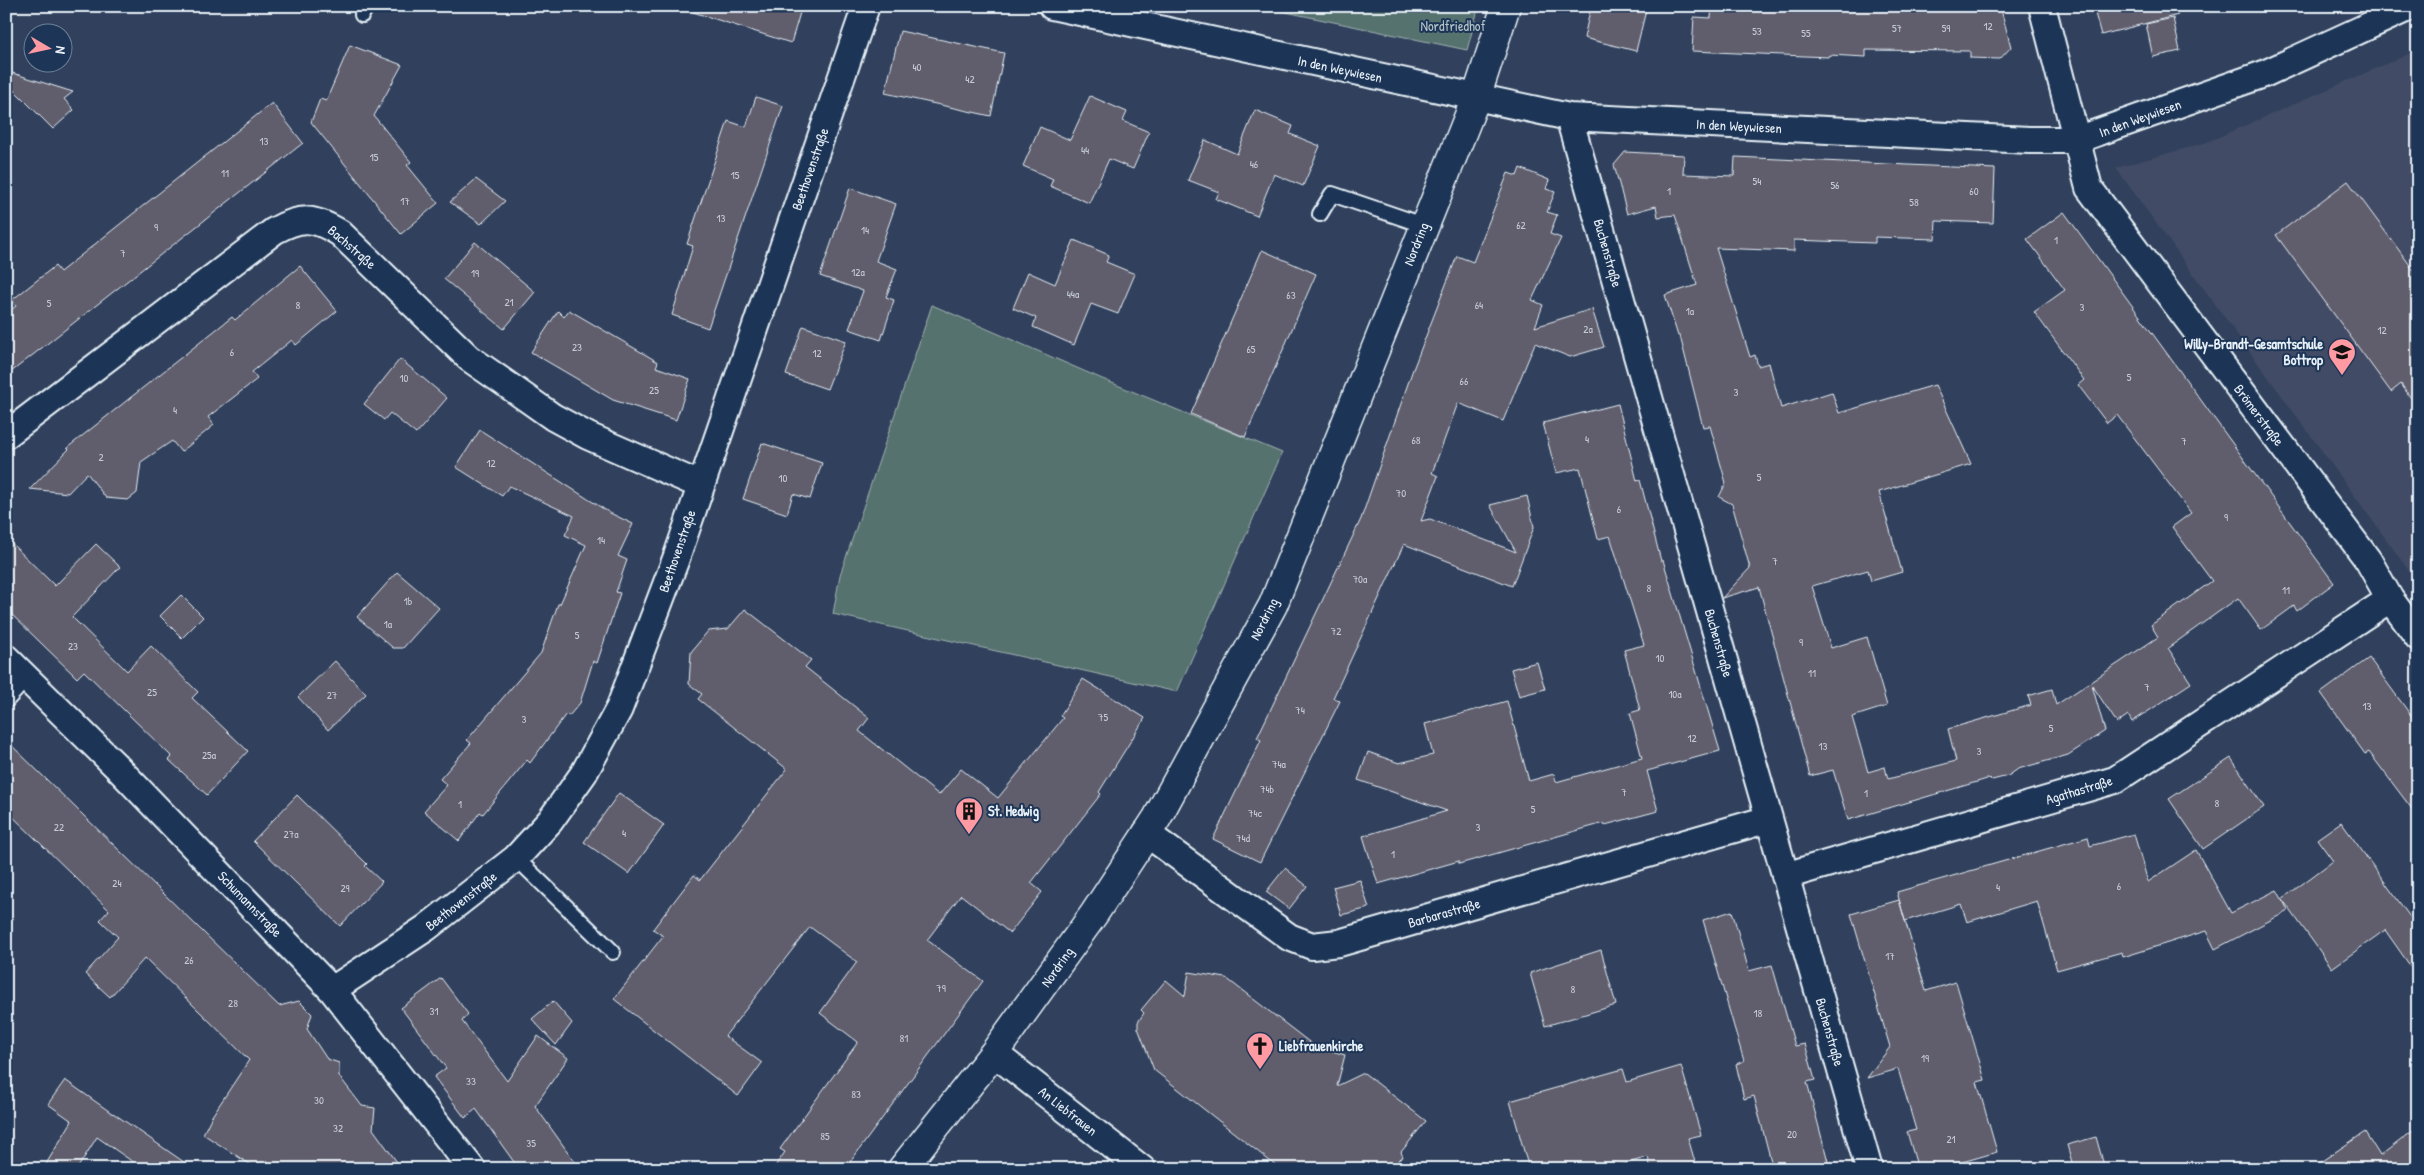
<svg xmlns="http://www.w3.org/2000/svg" width="2424" height="1175" viewBox="0 0 2424 1175" font-family="'Patrick Hand',sans-serif">
	<rect width="100%" height="100%" fill="#31415d"/>
	<filter id="ink" filterUnits="userSpaceOnUse"><feTurbulence type="fractalNoise" baseFrequency=".02" numOctaves="2"/><feDisplacementMap in="SourceGraphic" scale="10" xChannelSelector="R" yChannelSelector="G"/><feConvolveMatrix kernelMatrix="1 2 1 2 8 2 1 2 1" color-interpolation-filters="sRGB"/></filter>
	<g filter="url(#ink)">
		<path fill="#424c65" d="M2418 50V583L2116 168 2205 143Z"/>
		<path fill="#57726e" stroke="#a0b2b3" d="M1257 6H1479L1467 50Z
			M932 305 1100 378 1282 453 1177 692 833 614 840 575Z"/>
		<path fill="#605d6c" stroke="#e8f1f8" d="M694 6H802L791 43 693 12Z
			M1591 6H1647L1636 51 1584 38Z
			M1712 6 1837 11V6H2000L2011 47 2000 59 1970 58V51L1866 50V57L1829 55 1828 57 1692 51 1694 17 1711 18Z
			M2093 6H2176L2178 15 2101 35Z
			M2173 18 2180 51 2153 57 2146 24Z
			M900 31 1004 53 991 116 885 93Z
			M350 45 402 65 374 116 411 162 407 165 438 203 401 234 311 122 320 99 326 101Z
			M6 71 73 92 64 99 74 110 53 129 6 82Z
			M1090 96 1127 112 1123 121 1149 132 1133 169 1109 159 1089 203 1050 186 1053 179 1023 166 1040 127 1070 140Z
			M756 97 783 106 708 328 672 315 693 246 687 244 728 121 746 127Z
			M272 103 303 143 6 376V314L16 306 12 300 55 266 60 272Z
			M1255 110 1293 126 1290 134 1320 146 1303 186 1274 174 1257 216 1216 199 1219 192 1188 180 1205 140 1237 154Z
			M1625 152 1684 155 1683 174 1734 176 1735 157 1995 169 1993 223 1936 221 1935 239 1875 237V243L1794 240V251L1716 248 1750 357 1755 355 1758 366 1769 363 1781 408 1832 392 1839 413 1935 385 1971 464 1879 492 1902 572 1871 581 1868 570 1812 586 1831 648 1867 637 1887 706 1852 717 1868 772 1885 767 1888 779 1956 761 1948 729 2031 705 2028 696 2052 689 2056 705 2158 637 2151 625 2212 581 2172 527 2191 513 2117 415 2107 423 2078 385 2084 380 2034 312 2065 290 2027 239 2064 212 2334 583 2297 611 2294 606 2261 630 2238 598 2168 648 2191 683 2132 722 2128 715 2117 723 2092 685 2105 731 2068 755 2018 769 2008 776 1992 780 1987 779 1848 820 1833 770 1810 776 1759 587 1722 598 1750 568 1732 504 1719 497 1726 483 1710 426 1703 427 1680 336H1678L1665 295 1697 285 1675 215 1658 217 1656 206 1627 214 1614 165Z
			M1520 168 1549 180 1546 189 1555 192 1547 212 1557 215 1550 234 1561 238 1532 300 1543 305 1535 327 1592 309 1604 347 1570 357 1535 343 1503 421 1458 403 1432 473 1438 476 1421 521 1430 519 1516 552 1490 505 1527 496 1534 527 1512 586 1404 544 1333 698 1340 701 1260 862 1213 839 1261 740 1257 738 1361 519 1412 372 1457 256 1473 262 1508 173 1517 176Z
			M476 179 505 201 481 224 450 202Z
			M2348 181 2418 276V408L2401 384 2391 392 2276 235Z
			M850 188 896 204 876 261 897 269 886 297 894 300 881 340 849 329 863 291 820 276Z
			M1074 240 1109 255 1106 262 1135 274 1118 314 1091 304 1074 345 1033 327 1036 318 1013 308 1028 272 1055 284Z
			M475 242 535 292 504 329 444 279Z
			M1262 250 1316 274 1245 437 1191 414Z
			M300 266 337 311 296 345 292 340 252 372 257 379 208 417 214 425 181 452 172 441 141 462 137 493 128 500 106 498 87 473 68 493 30 489 69 449 67 448 232 317 235 320Z
			M569 310 658 362 656 367 690 379 676 420 613 400 531 352 558 311 564 317Z
			M803 326 846 341 827 389 786 375Z
			M400 359 447 398 416 434 390 413 384 420 364 404Z
			M1618 404 1637 481 1640 480 1661 561 1663 560 1720 751 1647 771 1658 811 1605 825 1604 823 1459 864V861L1378 884 1363 836 1447 811 1358 780 1368 752 1399 763 1433 755 1425 724 1507 701 1529 781 1554 774 1556 782 1642 758 1630 713 1640 710 1624 650 1644 645 1610 536 1598 539 1580 468 1556 473 1543 423Z
			M480 430 610 513 633 524 618 556 627 560 616 592 620 593 597 663 593 661 580 703 569 716 566 714 530 763 527 760 483 814 480 812 459 841 424 811 447 785 440 779 471 743 467 740 541 653 558 604H560L586 545 565 535 574 516 509 486 502 496 456 467Z
			M762 443 822 463 810 499 793 494 787 514 743 499Z
			M6 538 55 586 96 544 120 567 72 617 127 671 151 646 198 692 192 698 248 751 207 795 169 760 172 757 84 671 77 678 6 609Z
			M397 572 439 608 403 648H393L357 617Z
			M181 595 203 617 182 638 160 616Z
			M745 609 811 660 805 667 869 718 859 731 939 795 961 769 998 798 1063 718 1060 716 1083 679 1145 718 1099 792 1101 794 1031 883 1042 892 1010 933 961 895 927 940 983 981 845 1169H773L785 1152 780 1149 858 1042 820 1013 857 962 810 927 725 1036 762 1063 738 1096 614 999 663 936 653 929 694 875 700 880 787 769 698 699 702 694 689 684 691 652 708 631 728 629Z
			M2369 658 2418 725V817L2369 752 2365 754 2321 693Z
			M335 661 366 694 328 730 298 697Z
			M1537 662 1545 689 1519 696 1511 669Z
			M6 740 279 1006 299 1001 312 1014 307 1029 327 1059 339 1063V1076L362 1106 375 1108 373 1129 402 1169H257L203 1134 212 1116 249 1060 145 958 110 997 85 974 118 937 100 920 109 910 6 810Z
			M2231 758 2264 807 2203 849 2169 799Z
			M619 793 664 825 629 874 584 842Z
			M297 795 367 864 365 866 382 882 340 926 253 841Z
			M2341 822 2418 928V977L2385 930 2332 968 2283 900 2288 911 2215 949 2206 931 2123 957 2122 952 2057 970 2037 901 1967 922 1961 904 1905 921 1897 892 2088 837 2090 846 2134 834 2148 882 2196 850 2231 913 2277 890 2282 899 2333 861 2317 839Z
			M1285 868 1307 886 1289 909 1266 892Z
			M1360 880 1369 908 1341 915 1333 887Z
			M1899 900 1926 991 1956 982 1985 1080 1977 1082 1997 1152 1938 1169H1918L1907 1132 1916 1130 1898 1069 1867 1078 1890 1047 1851 914Z
			M1732 911 1749 971 1772 965 1795 1046 1805 1044 1815 1080 1807 1082 1830 1169H1773L1754 1096 1744 1099 1736 1064 1744 1061 1703 920Z
			M1601 950 1616 1005 1545 1026 1530 973Z
			M1189 972 1226 978 1313 1045 1345 1055 1337 1086 1364 1073 1426 1121 1401 1152 1403 1157 1398 1160 1399 1169H1280L1154 1070 1138 1028V1022L1144 1013 1141 1010 1166 980 1185 996Z
			M441 978 468 1014 462 1021 507 1081 538 1036 568 1058 535 1106 580 1169H519L476 1109 465 1118 434 1077 446 1068 401 1008Z
			M553 1001 572 1023 556 1045 532 1019Z
			M1681 1066 1701 1135 1688 1138 1697 1169H1651L1648 1157 1608 1169H1529L1510 1101 1623 1069 1627 1082Z
			M65 1080 113 1114V1113L194 1169H143L97 1137 77 1169H43L72 1121 48 1104Z
			M2418 1127V1169H2310L2365 1132 2380 1156Z
			M2096 1137 2105 1169H2074L2067 1145Z"/>
		<g fill="none" stroke-linecap="round" stroke-linejoin="round">
			<g stroke="#e8f1f8" stroke-width="18">
				<path id="service" d="M362 15 366 6
					M1320 214 1332 194 1423 225
					M6 701 27 678
					M516 858 613 952"/>
			</g>
			<g stroke="#e8f1f8" stroke-width="30">
				<path id="minor" d="M1052 6 1569 117 2029 140H2076L2264 74 2412 6
					M2042 6 2089 188 2368 560 2390 599 2418 637
					M1569 117 1869 1169
					M6 435 274 231C301 216 314 217 340 233L469 358 512 388 553 417 588 436 700 485
					M6 658 116 766 332 990 472 1169
					M1146 833 1289 937 1312 946 1339 943 1769 819
					M1785 876 2115 780 2390 599
					M332 990 426 928 516 858 550 821 584 773 619 709 677 556 866 6
					M994 1053 1142 1169"/>
			</g>
			<g stroke="#e8f1f8" stroke-width="31">
				<path id="tertiary" d="M902 1169 994 1053 1094 914 1157 818 1273 605 1476 98 1506 6"/>
			</g>
			<use href="#service" stroke="#1d3557" stroke-width="14"/>
			<use href="#minor" stroke="#1d3557" stroke-width="26"/>
			<use href="#tertiary" stroke="#1d3557" stroke-width="28"/>
		</g>
	</g>
	<defs>
		<g id="school-pin" transform="scale(1.4375)"><path d="M0 17L-7.5 6A9.5 9.5 0 1 1 7.5 6Z" fill="#ff9aa2" stroke="#1d3557"/><path d="M0-5L7-2L0 1L-7-2ZM-4 1L0 2.5L4 1V4Q0 6-4 4Z" fill="#111"/></g>
		<g id="building-pin" transform="scale(1.4375)"><path d="M0 17L-7.5 6A9.5 9.5 0 1 1 7.5 6Z" fill="#ff9aa2" stroke="#1d3557"/><path d="M-4-6H4V6H1V3H-1V6H-4ZM-2.5-4.3h1.7v1.8h-1.7ZM.8-4.3h1.7v1.8H.8ZM-2.5-1h1.7V.8h-1.7ZM.8-1h1.7V.8H.8Z" fill="#111"/></g>
		<g id="church-pin" transform="scale(1.4375)"><path d="M0 17L-7.5 6A9.5 9.5 0 1 1 7.5 6Z" fill="#ff9aa2" stroke="#1d3557"/><path d="M-1.2-6h2.4v3.5h3.3v2.4h-3.3V6h-2.4V-.1h-3.3v-2.4h3.3Z" fill="#111"/></g>
	</defs>
	<g fill-rule="evenodd">
		<use href="#school-pin" x="2342" y="352"/>
		<use href="#building-pin" x="969" y="811"/>
		<use href="#church-pin" x="1260" y="1046"/>
	</g>
	<g text-anchor="middle" stroke-width="4" stroke-linejoin="round" paint-order="stroke">
		<g font-size="11" fill="#c6ccd5">
			<text x="1988" y="30">12</text>
			<text x="1897" y="32">57</text>
			<text x="1946" y="32">59</text>
			<text x="1757" y="35">53</text>
			<text x="1806" y="37">55</text>
			<text x="917" y="71">40</text>
			<text x="970" y="83">42</text>
			<text x="264" y="145">13</text>
			<text x="1085" y="154">44</text>
			<text x="374" y="161">15</text>
			<text x="1254" y="168">46</text>
			<text x="225" y="177">11</text>
			<text x="735" y="179">15</text>
			<text x="1757" y="185">54</text>
			<text x="1835" y="189">56</text>
			<text x="1669" y="195">1</text>
			<text x="1974" y="195">60</text>
			<text x="405" y="205">17</text>
			<text x="1914" y="206">58</text>
			<text x="721" y="222">13</text>
			<text x="1521" y="229">62</text>
			<text x="156" y="231">9</text>
			<text x="865" y="234">14</text>
			<text x="2056" y="244">1</text>
			<text x="123" y="257">7</text>
			<text x="858" y="276">12a</text>
			<text x="475" y="277">19</text>
			<text x="1073" y="298">44a</text>
			<text x="1291" y="299">63</text>
			<text x="509" y="306">21</text>
			<text x="49" y="307">5</text>
			<text x="298" y="309">8</text>
			<text x="1479" y="309">64</text>
			<text x="2082" y="311">3</text>
			<text x="1690" y="315">1a</text>
			<text x="1588" y="333">2a</text>
			<text x="2382" y="334">12</text>
			<text x="577" y="351">23</text>
			<text x="1251" y="353">65</text>
			<text x="232" y="356">6</text>
			<text x="817" y="357">12</text>
			<text x="2129" y="381">5</text>
			<text x="404" y="382">10</text>
			<text x="1464" y="385">66</text>
			<text x="654" y="394">25</text>
			<text x="1736" y="396">3</text>
			<text x="175" y="414">4</text>
			<text x="1587" y="443">4</text>
			<text x="1416" y="444">68</text>
			<text x="2184" y="445">7</text>
			<text x="101" y="461">2</text>
			<text x="491" y="467">12</text>
			<text x="1759" y="481">5</text>
			<text x="783" y="482">10</text>
			<text x="1401" y="497">70</text>
			<text x="1619" y="513">6</text>
			<text x="2226" y="521">9</text>
			<text x="601" y="544">14</text>
			<text x="1775" y="565">7</text>
			<text x="1360" y="583">70a</text>
			<text x="1649" y="592">8</text>
			<text x="2286" y="594">11</text>
			<text x="408" y="605">1b</text>
			<text x="388" y="628">1a</text>
			<text x="1336" y="635">72</text>
			<text x="577" y="639">5</text>
			<text x="1801" y="646">9</text>
			<text x="73" y="650">23</text>
			<text x="1660" y="662">10</text>
			<text x="1812" y="677">11</text>
			<text x="2147" y="691">7</text>
			<text x="152" y="696">25</text>
			<text x="1675" y="698">10a</text>
			<text x="332" y="699">27</text>
			<text x="2367" y="710">13</text>
			<text x="1300" y="714">74</text>
			<text x="1103" y="721">75</text>
			<text x="524" y="723">3</text>
			<text x="2051" y="732">5</text>
			<text x="1692" y="742">12</text>
			<text x="1823" y="750">13</text>
			<text x="1979" y="755">3</text>
			<text x="209" y="759">25a</text>
			<text x="1279" y="768">74a</text>
			<text x="1267" y="793">74b</text>
			<text x="1624" y="796">7</text>
			<text x="1866" y="797">1</text>
			<text x="2217" y="807">8</text>
			<text x="460" y="808">1</text>
			<text x="1533" y="813">5</text>
			<text x="1255" y="817">74c</text>
			<text x="59" y="831">22</text>
			<text x="1478" y="831">3</text>
			<text x="624" y="837">4</text>
			<text x="291" y="838">27a</text>
			<text x="1243" y="842">74d</text>
			<text x="1393" y="858">1</text>
			<text x="117" y="887">24</text>
			<text x="2119" y="890">6</text>
			<text x="1998" y="891">4</text>
			<text x="345" y="892">29</text>
			<text x="1890" y="960">17</text>
			<text x="189" y="964">26</text>
			<text x="941" y="992">79</text>
			<text x="1573" y="993">8</text>
			<text x="233" y="1007">28</text>
			<text x="434" y="1015">31</text>
			<text x="1758" y="1017">18</text>
			<text x="904" y="1042">81</text>
			<text x="1925" y="1062">19</text>
			<text x="471" y="1085">33</text>
			<text x="856" y="1098">83</text>
			<text x="319" y="1104">30</text>
			<text x="338" y="1132">32</text>
			<text x="1792" y="1138">20</text>
			<text x="825" y="1140">85</text>
			<text x="1951" y="1143">21</text>
			<text x="531" y="1147">35</text>
		</g>
		<g font-size="14" fill="#b5c5c8" stroke="#1d3557">
			<text x="1453" y="31">Nordfriedhof</text>
		</g>
		<g font-size="14" fill="#e8f1f8" stroke="#1d3557">
			<text transform="translate(1340 69) rotate(12)" y="5">In den Weywiesen</text>
			<text transform="translate(2140 118) rotate(-20)" y="5">In den Weywiesen</text>
			<text transform="translate(1739 126) rotate(3)" y="5">In den Weywiesen</text>
			<text transform="translate(810 169) rotate(-71)" y="5">Beethovenstraße</text>
			<text transform="translate(1416 244) rotate(-68)" y="5">Nordring</text>
			<text transform="translate(352 247) rotate(41)" y="5">Bachstraße</text>
			<text transform="translate(1608 253) rotate(74)" y="5">Buchenstraße</text>
			<text transform="translate(2259 415) rotate(53)" y="5">Brömerstraße</text>
			<text transform="translate(677 551) rotate(-71)" y="5">Beethovenstraße</text>
			<text transform="translate(1264 619) rotate(-63)" y="5">Nordring</text>
			<text transform="translate(1719 643) rotate(74)" y="5">Buchenstraße</text>
			<text transform="translate(2079 790) rotate(-17)" y="5">Agathastraße</text>
			<text transform="translate(461 901) rotate(-38)" y="5">Beethovenstraße</text>
			<text transform="translate(250 904) rotate(46)" y="5">Schumannstraße</text>
			<text transform="translate(1444 913) rotate(-16)" y="5">Barbarastraße</text>
			<text transform="translate(1057 967) rotate(-55)" y="5">Nordring</text>
			<text transform="translate(1830 1032) rotate(74)" y="5">Buchenstraße</text>
			<text transform="translate(1068 1111) rotate(38)" y="5">An Liebfrauen</text>
		</g>
		<g font-size="14" font-weight="bold" fill="#e8f1f8" stroke="#1d3557" text-anchor="start">
			<text x="2323" y="349" text-anchor="end">Willy-Brandt-Gesamtschule<tspan x="2323" dy="16">Bottrop</tspan></text>
			<text x="988" y="816">St. Hedwig</text>
			<text x="1279" y="1051">Liebfrauenkirche</text>
		</g>
	</g>
	<rect width="2424" height="1175" fill="none" stroke="#1d3557" stroke-width="25"/>
	<rect x="12" y="12" width="2399" height="1150" fill="none" stroke="#e8f1f8" stroke-width="2" filter="url(#ink)"/>
	<g transform="translate(48 48) rotate(99)"><circle r="24" fill="#1d3557" stroke="#6e8097"/>
	<path d="M0-4L9 19L0 12L-9 19Z" fill="#ff9aa2"/>
	<text y="-8" font-size="14" font-weight="bold" text-anchor="middle" fill="#e8f1f8">N</text>
	</g>
</svg>
